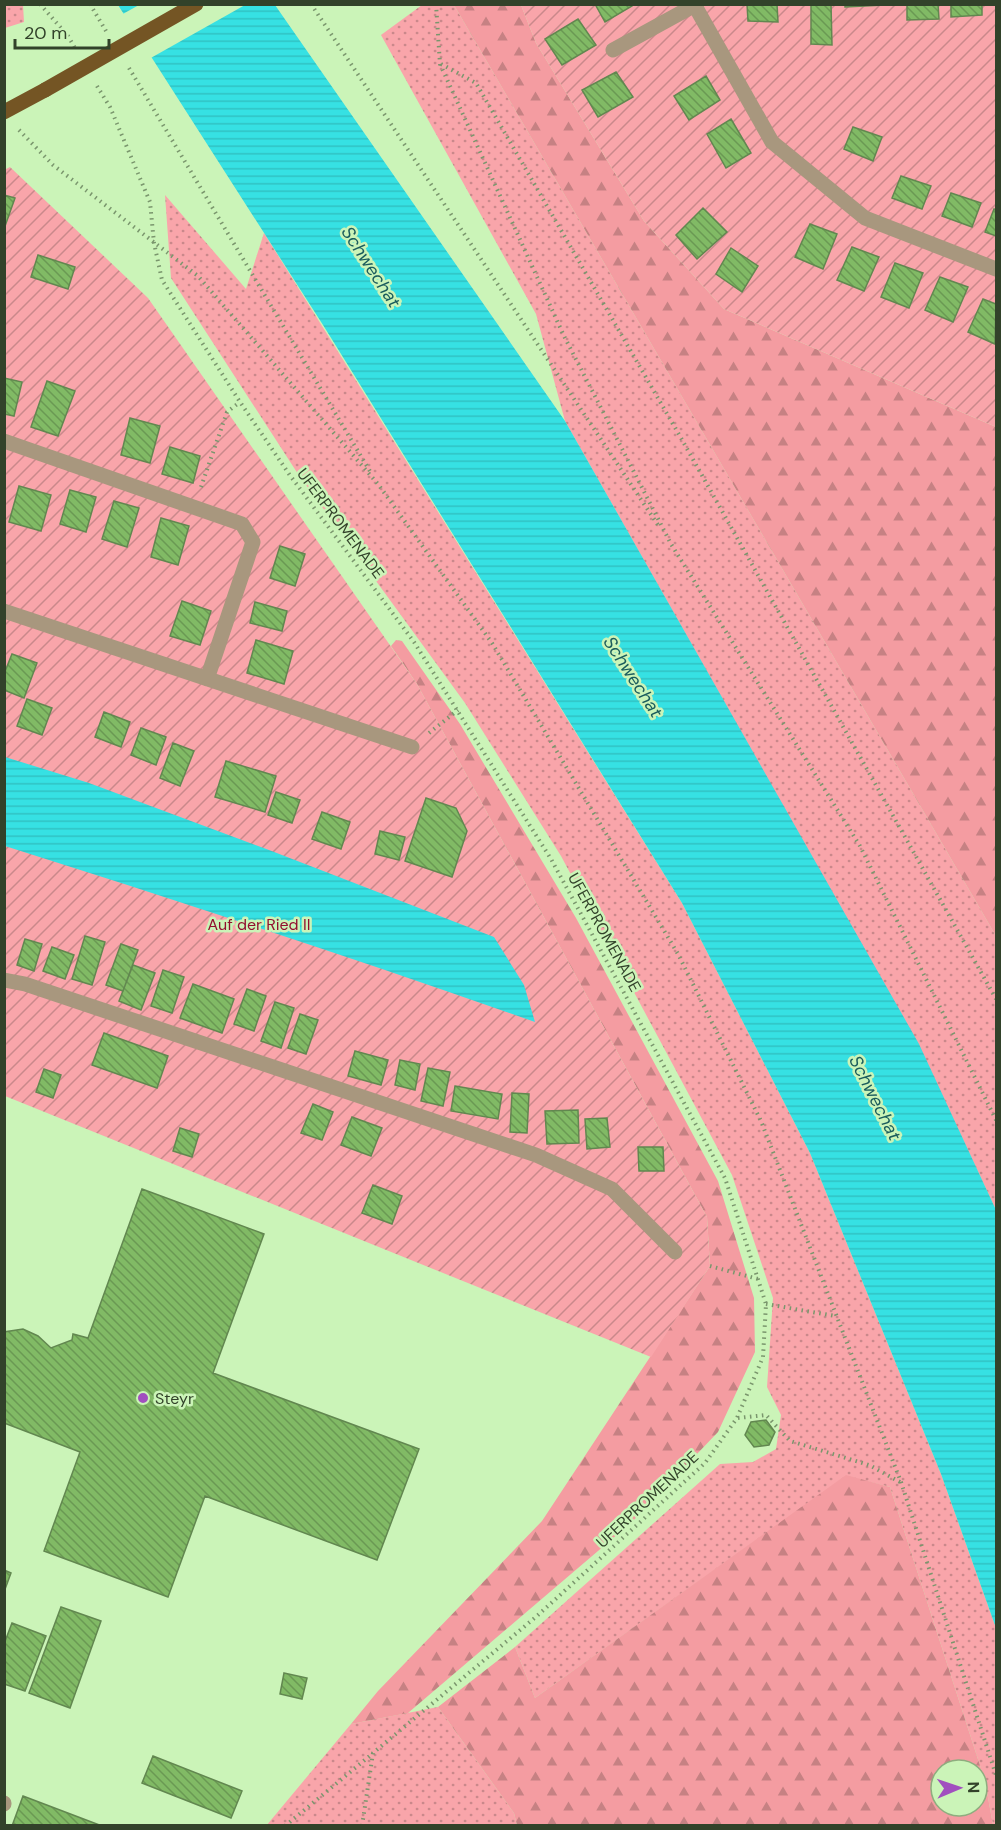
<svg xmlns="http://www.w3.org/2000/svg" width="1001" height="1830" viewBox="0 0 1001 1830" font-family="'DM Sans',sans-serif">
	<defs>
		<pattern id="grass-dots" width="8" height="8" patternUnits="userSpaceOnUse" patternTransform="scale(1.5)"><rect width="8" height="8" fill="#f9a5aa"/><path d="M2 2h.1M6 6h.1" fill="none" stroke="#ca888b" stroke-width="1.8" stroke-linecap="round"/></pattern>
		<pattern id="forest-firs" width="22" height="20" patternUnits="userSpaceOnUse" patternTransform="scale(1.5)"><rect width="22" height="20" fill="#f49ca1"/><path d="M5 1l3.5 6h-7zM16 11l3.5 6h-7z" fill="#c68183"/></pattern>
		<pattern id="garden-furrows" width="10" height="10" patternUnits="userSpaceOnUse" patternTransform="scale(1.5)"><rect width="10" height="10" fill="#f9a5aa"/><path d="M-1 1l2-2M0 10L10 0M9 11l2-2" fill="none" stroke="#ca888b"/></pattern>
		<pattern id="water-rules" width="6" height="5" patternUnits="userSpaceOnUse" patternTransform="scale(1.5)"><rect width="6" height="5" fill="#36e1e3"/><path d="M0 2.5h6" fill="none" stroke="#30c2c3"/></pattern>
		<pattern id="building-back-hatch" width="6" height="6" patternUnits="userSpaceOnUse" patternTransform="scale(1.5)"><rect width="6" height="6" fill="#81ba65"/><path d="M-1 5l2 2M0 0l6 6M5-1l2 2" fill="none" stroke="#6a9953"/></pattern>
	</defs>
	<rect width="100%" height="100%" fill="#cbf4b8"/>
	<path fill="url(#grass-dots)" d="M5 4 23 5 24 22 5 28Z
		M422 5H454L996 936V1210L918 1044 565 421 536 314 381 35Z
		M165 195 246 289 264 233 682 903 810 1153 941 1474 996 1628V1825H993L985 1781 890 1487 846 1476 535 1698 515 1647 720 1464 753 1462 776 1449 781 1415 767 1387 773 1298 732 1175 561 856 465 703 298 474 171 278Z
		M438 1707 514 1813 517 1825 266 1826 351 1724Z"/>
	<path fill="url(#forest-firs)" fill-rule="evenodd" d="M454 5H521L536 43 644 221 724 309 996 427V936Z
		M396 640 402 641 460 724 576 918 718 1181 754 1298 755 1352 718 1432 632 1522 408 1713 351 1724 378 1691 542 1521 710 1266 707 1217 417 684 391 646Z
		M846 1475 890 1487 985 1781 993 1825H517L514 1813 438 1707 515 1647 535 1698ZM941 1770H977V1806H941Z"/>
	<path fill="url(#garden-furrows)" d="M521 5H996V427L724 309 644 221 536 43Z
		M10 167 148 298 417 684 707 1217 710 1266 651 1357 5 1096 4 170Z"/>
	<path fill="url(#water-rules)" d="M118 5H275L565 421 919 1044 996 1210V1628L941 1474 810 1153 682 903 323 325Z
		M5 757 89 783 269 850 494 937 524 985 535 1022C359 960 182 902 5 846Z"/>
	<path fill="#cbf4b8" d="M139 5H245L149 59 121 15Z"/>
	<path fill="url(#building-back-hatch)" stroke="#628750" stroke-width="1.5" d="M595 4H631L632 6 605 22Z
		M747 4H777L778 22 748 21Z
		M811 4H831L832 45 811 44Z
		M845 4H884V5L845 7Z
		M907 4H938L939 19 907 20Z
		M951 4H982V15L951 17Z
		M578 19 596 45 562 65 545 39Z
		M616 72 633 97 598 117 582 90Z
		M706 76 720 100 689 120 674 96Z
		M731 119 751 153 726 168 707 134Z
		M853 127 882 137 873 161 844 149Z
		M901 176 931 186 922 209 892 198Z
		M951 193 981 203 972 227 942 216Z
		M4 195 15 198 4 229Z
		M703 208 727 232 697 259 676 235Z
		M994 209 996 210V236L985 232Z
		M810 224 837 234 823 269 795 257Z
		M852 247 879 257 864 291 837 280Z
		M731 248 758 266 742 292 716 274Z
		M38 255 75 267 68 289 31 277Z
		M895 263 923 273 909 308 881 297Z
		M940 277 968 287 953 322 925 310Z
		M983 299 996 304 995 344 968 332Z
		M4 378 22 382 14 416 4 414Z
		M47 381 75 391 58 436 31 427Z
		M130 418 160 426 150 463 121 455Z
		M170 447 200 456 193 483 162 474Z
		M19 486 51 495 41 531 9 522Z
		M70 490 96 497 86 532 60 524Z
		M114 501 139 508 127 547 102 539Z
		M161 518 189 526 178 565 151 557Z
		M280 546 305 554 295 586 270 578Z
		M182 601 211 611 200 645 170 636Z
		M255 602 287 611 282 631 250 623Z
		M256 640 293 651 284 684 247 673Z
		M12 654 37 663 24 698 4 690V674Z
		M27 699 52 708 42 735 17 726Z
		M104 712 130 722 121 747 95 737Z
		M141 728 166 737 156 765 131 755Z
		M173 743 194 751 180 786 160 778Z
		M226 761 276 776 265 812 215 797Z
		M276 792 300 800 292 823 268 815Z
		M426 798 456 808 467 831 452 877 405 861Z
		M322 812 350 822 341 849 312 839Z
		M380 831 405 837 399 860 375 854Z
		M85 936 105 942 92 985 72 979Z
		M25 939 42 944 34 971 17 965Z
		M121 944 138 950 123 991 106 985Z
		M52 947 74 955 65 979 43 971Z
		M133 965 155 973 141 1010 119 1001Z
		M163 970 184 977 172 1013 151 1006Z
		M193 984 234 999 222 1033 180 1018Z
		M247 989 266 996 254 1031 234 1024Z
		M275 1002 294 1008 281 1048 261 1041Z
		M300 1014 318 1020 306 1054 288 1048Z
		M104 1033 168 1056 157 1088 92 1065Z
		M355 1051 388 1060 381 1085 348 1076Z
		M400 1060 420 1064 415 1090 395 1085Z
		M428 1068 450 1072 443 1106 421 1101Z
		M44 1069 61 1075 53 1098 36 1092Z
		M455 1086 502 1094 498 1119 451 1111Z
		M512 1093 529 1094 527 1133 510 1132Z
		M313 1104 333 1112 322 1140 301 1133Z
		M578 1110 579 1143 547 1144 545 1111Z
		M352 1117 382 1128 371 1156 341 1145Z
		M607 1118 610 1147 587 1149 585 1119Z
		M180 1128 199 1134 192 1157 173 1151Z
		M638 1147H663L664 1171H639Z
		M373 1185 402 1196 392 1224 362 1213Z
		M142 1189 264 1234 213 1373 419 1449 377 1560 205 1496 168 1597 44 1551 80 1452 4 1423V1332L23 1329 38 1336 51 1348 72 1340 73 1334 88 1338Z
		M766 1420 775 1432 769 1445 754 1447 745 1435 751 1422Z
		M4 1570 11 1573 4 1592Z
		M61 1607 101 1621 70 1708 29 1693Z
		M12 1623 46 1636 25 1691 4 1684V1644Z
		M284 1673 307 1678 302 1699 280 1694Z
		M153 1756 242 1791 231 1818 142 1783Z
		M23 1796 102 1826H12Z"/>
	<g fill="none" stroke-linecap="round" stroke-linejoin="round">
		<path stroke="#7a966d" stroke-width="4" stroke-dasharray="1.5 4.5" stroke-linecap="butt" d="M40 4 68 36 75 48
			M90 4 106 31
			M311 4 660 528
			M436 4 440 64 564 336 671 544 860 846 996 1120
			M441 64 476 83 681 438 996 999
			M129 68 371 473
			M97 86 110 107 150 202 154 243 162 280 240 402 289 474 414 642 551 859 725 1178 766 1304 763 1357 737 1418 705 1463 537 1616 373 1753 362 1826
			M19 130 53 165 198 276 378 484 492 643 678 954 761 1121 901 1482 996 1775
			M201 487 227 412 240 402
			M429 733 458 710
			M710 1266 758 1279
			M766 1304 835 1316
			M738 1418 766 1415 790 1441 869 1465 900 1482
			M285 1826 372 1754"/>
		<path stroke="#a8977e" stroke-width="15" d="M695 6 772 142 865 218 996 269
			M613 50 697 4
			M4 441 242 524 253 542 207 679
			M4 611 412 747
			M4 980 25 984 536 1155 612 1189 675 1252
			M4 1803V1804"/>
		<path stroke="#745524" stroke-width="15" d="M4 112 45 90"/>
		<path stroke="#745524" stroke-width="15" d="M45 90 196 4"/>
	</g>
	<circle fill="#a14fbf" stroke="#cbf4b8" stroke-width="2" cx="143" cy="1398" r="6"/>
	<g text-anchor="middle" stroke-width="5" stroke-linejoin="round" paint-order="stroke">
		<g font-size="16" fill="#32422a" stroke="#cbf4b8">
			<text transform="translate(341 523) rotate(53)" y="6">UFERPROMENADE</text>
			<text transform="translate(605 932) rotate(61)" y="6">UFERPROMENADE</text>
			<text transform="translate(647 1499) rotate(-43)" y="6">UFERPROMENADE</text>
		</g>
		<g font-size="16" fill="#920f2f" stroke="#cbf4b8">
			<text x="259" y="930">Auf der Ried II</text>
		</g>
		<g font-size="16" fill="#32422a" stroke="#cbf4b8" text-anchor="start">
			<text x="155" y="1404">Steyr</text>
		</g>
		<g font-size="18" font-style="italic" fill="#1a5c5d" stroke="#cbf4b8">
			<text transform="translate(371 267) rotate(57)" y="6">Schwechat</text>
			<text transform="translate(633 677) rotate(57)" y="6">Schwechat</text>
			<text transform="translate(875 1098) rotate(63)" y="6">Schwechat</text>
		</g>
	</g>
	<rect width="1001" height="1830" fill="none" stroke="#32422a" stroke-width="12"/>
	<g transform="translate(959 1788) rotate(88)"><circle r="28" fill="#cbf4b8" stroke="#8ead7f" stroke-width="1.5"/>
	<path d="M0-4.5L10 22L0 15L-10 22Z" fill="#a14fbf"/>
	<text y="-9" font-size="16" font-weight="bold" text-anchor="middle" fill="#32422a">N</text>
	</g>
	<path d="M15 39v9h94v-9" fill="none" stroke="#32422a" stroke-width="3"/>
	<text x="24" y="39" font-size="18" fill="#32422a" stroke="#cbf4b8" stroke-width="4.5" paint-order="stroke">20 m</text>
</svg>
